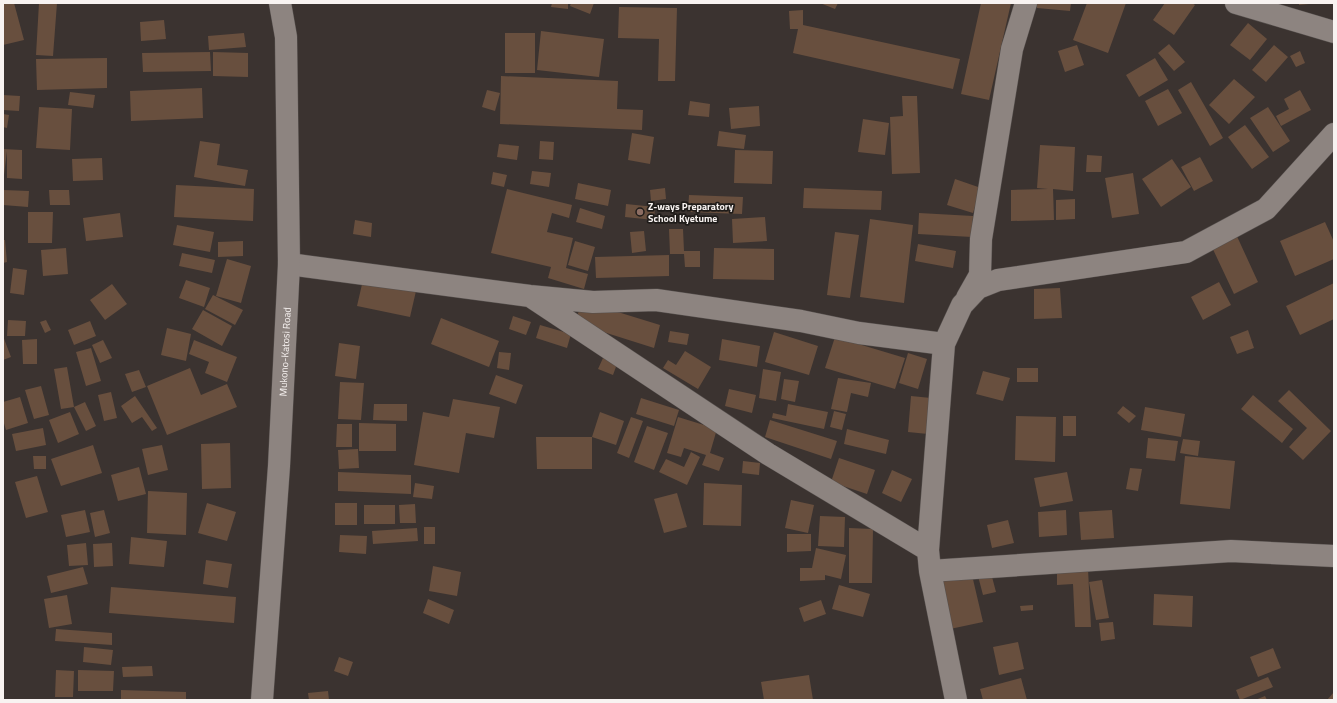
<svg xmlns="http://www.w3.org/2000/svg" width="1337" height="703" viewBox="0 0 1337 703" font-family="'Titillium Web',sans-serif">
	<rect width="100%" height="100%" fill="#3b3330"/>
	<path fill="#684f3e" d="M3 3H14L24 40 3 45Z
		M39 3H57L53 56 36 55Z
		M552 3H568V9L551 7Z
		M571 3H594L590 14 570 6Z
		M820 3H838L835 9Z
		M981 3H1011L989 100 961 94Z
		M1037 3H1071L1070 11 1037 8Z
		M1087 3H1126L1108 53 1073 40Z
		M1165 3H1192L1195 5 1174 35 1153 20Z
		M1299 3H1309V4L1299 5Z
		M619 7 677 8 675 81H658L659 39 618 38Z
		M803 10V25L960 59 953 89 793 53 798 29H790L789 11Z
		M164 20 166 39 141 41 140 22Z
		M1248 23 1267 39 1250 60 1230 45Z
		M541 31 604 39 599 77 537 70Z
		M244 33 246 47 209 50 208 36Z
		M505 33H535V73H505Z
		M1169 44 1185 62 1174 71 1158 53Z
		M1077 45 1084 65 1065 72 1058 51Z
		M1274 45 1288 57 1266 82 1252 70Z
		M1300 51 1305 63 1296 67 1290 56Z
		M210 52 211 71 143 72 142 53Z
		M213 52 248 53V77L213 76Z
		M107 58V88L37 90 36 59Z
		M1155 58 1168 80 1139 97 1126 75Z
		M501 76 618 81 617 109 643 110 642 130 500 124Z
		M1234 79 1255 97 1229 124 1209 105Z
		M1191 82 1223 138 1210 146 1178 90Z
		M202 88 203 118 131 121 130 91Z
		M1168 89 1182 113 1158 126 1145 101Z
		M487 90 500 93 495 111 482 107Z
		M1300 90 1311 110 1281 126 1276 116 1289 109 1284 99Z
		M70 92 95 95 93 108 68 105Z
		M3 95 20 96 19 111 3 110Z
		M902 96H917L920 173 892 174 890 117 903 116Z
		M690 101 710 104 709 117 688 115Z
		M759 106 760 126 731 129 729 108Z
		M39 107 72 109 70 150 36 148Z
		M1268 107 1290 141 1273 152 1250 118Z
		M3 114 9 115 7 128 3 127Z
		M863 119 889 123 885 155 858 152Z
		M1245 125 1269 157 1252 169 1228 137Z
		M719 131 746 135 744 149 717 146Z
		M632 133 654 137 650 164 628 160Z
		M200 141 220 144 217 165 248 170 245 186 194 177Z
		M540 141 554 142 553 160 539 159Z
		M499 144 519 146 517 160 497 157Z
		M1040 145 1075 147 1073 191 1053 189 1054 220 1011 221V190L1048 189 1037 188Z
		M3 149 22 150V179L7 178V151L3 183Z
		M735 150 773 151 772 184 734 183Z
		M1087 155 1102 156 1101 172H1086Z
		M1200 157 1213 181 1194 191 1181 167Z
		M102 158 103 180 73 181 72 159Z
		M1172 159 1191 187 1161 207 1142 179Z
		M532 171 551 173 549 187 530 184Z
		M493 172 507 175 504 187 491 184Z
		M1133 173 1139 214 1112 218 1105 178Z
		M955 179 981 188 973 213 947 205Z
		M578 183 611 190 608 206 575 199Z
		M176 185 254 189 253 221 174 217Z
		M665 188 666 199 651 201 650 190Z
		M804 188 882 191 881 210 803 208Z
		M507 189 572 205 569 218 552 213 547 232 573 238 566 268 588 274 584 289 548 278 551 267 491 253Z
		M3 190 29 191 28 207 3 205Z
		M49 190H69L70 205H50Z
		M689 195 743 197 742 214 688 212Z
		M1075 199V219L1056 220V200Z
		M626 204 655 207 654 220 625 217Z
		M580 208 605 216 602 229 576 222Z
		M28 212H53L52 243H28Z
		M120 213 123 237 86 241 83 218Z
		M919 213 973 216 972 237 918 234Z
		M765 217 767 241 733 243 732 219Z
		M870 219 913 225 904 303 860 297Z
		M355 220 372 223 371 237 353 234Z
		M1325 222 1334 242V259L1295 276 1280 241Z
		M177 225 214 232 210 252 173 245Z
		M669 229H683L684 251H700V267H685L684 254H670Z
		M644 231 646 251 632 253 630 232Z
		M835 232 859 235 850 298 827 295Z
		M1235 232 1258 282 1234 294 1210 243Z
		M3 240H5L7 262 3 263Z
		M243 241V256L218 257V242Z
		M575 241 595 247 588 271 568 265Z
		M918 244 956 251 953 268 915 261Z
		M66 248 68 274 43 276 41 250Z
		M714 248 774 249V280L713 279Z
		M182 253 215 260 212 273 179 266Z
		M669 255V276L596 278 595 257Z
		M227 259 251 266 241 303 216 296Z
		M13 268 27 270 24 295 10 293Z
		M186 280 210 288 204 307 179 298Z
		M363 280 416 291 410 317 357 306Z
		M1219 282 1231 305 1203 320 1191 297Z
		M1334 283V319L1300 335 1286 306Z
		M112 284 127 304 105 320 90 300Z
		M1060 288 1062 318 1034 319V289Z
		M213 295 243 310 235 325 205 309Z
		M582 301 660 325 654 348 575 323Z
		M203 310 232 326 222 346 192 329Z
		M513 316 531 322 526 335 509 329Z
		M441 318 499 341 489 367 431 344Z
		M8 320 26 321 25 336H7Z
		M46 320 51 330 45 333 40 322Z
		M90 321 96 336 74 345 68 330Z
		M540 325 571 334 567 348 536 338Z
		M167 328 191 334 186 361 161 355Z
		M1248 330 1254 348 1237 354 1230 337Z
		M670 331 689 334 687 345 668 342Z
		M774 332 818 346 809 375 765 362Z
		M3 336 11 357 3 360Z
		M835 337 905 358 895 389 825 368Z
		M37 339V364H23L22 340Z
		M722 339 760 346 757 367 719 360Z
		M103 340 112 358 100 363 92 345Z
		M194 340 237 357 227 382 205 373 209 362 189 354Z
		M339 343 360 346 356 379 335 376Z
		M91 348 101 381 86 386 76 352Z
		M685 351 711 367 698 389 663 368 668 360 676 365Z
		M499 352 511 353 509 370 497 368Z
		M908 353 927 359 918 389 899 383Z
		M603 358 617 364 613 375 598 369Z
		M67 367 74 407 61 409 54 369Z
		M190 368 201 395 227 384 237 407 167 435 147 386Z
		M1017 368H1038V382H1017Z
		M763 369 781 372 776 401 759 398Z
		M139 370 146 387 132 392 125 374Z
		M983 371 1010 378 1003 401 976 394Z
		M496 375 523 385 516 404 489 394Z
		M838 378 871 383 868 397 851 393 847 412 831 409Z
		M784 379 799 381 795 402 781 399Z
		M340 382 364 383 361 420 338 419Z
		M41 386 49 415 34 419 25 390Z
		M729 389 756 395 752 413 725 406Z
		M1289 390 1331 431 1303 460 1289 447 1307 428 1278 401Z
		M111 392 117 418 104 421 98 395Z
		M1253 395 1293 429 1282 443 1241 409Z
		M135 396 157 428 152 431 142 417 132 423 121 406Z
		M911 396 931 398 928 434 908 432Z
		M20 397 28 423 6 430 3 420V402Z
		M641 398 679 410 674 426 636 414Z
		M453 399 500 407 494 438 466 433 459 473 414 465 423 412 449 417Z
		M85 402 96 426 86 431 74 407Z
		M374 404H407V421L373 420Z
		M788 404 828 412 824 429 772 418 773 413 786 416Z
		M1123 406 1136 416 1129 423 1117 413Z
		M1145 407 1185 414 1181 437 1141 430Z
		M834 411 846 414 842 430 830 427Z
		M70 412 79 434 58 443 49 420Z
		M600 412 624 421 616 445 592 437Z
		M1016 416 1056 417 1055 462 1015 460Z
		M1063 416H1076V436H1063Z
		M631 417 643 421 629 458 617 453Z
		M678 417 717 429 710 453 724 458 719 471 702 465 706 455 684 448 681 457 667 453Z
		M770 420 837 441 831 459 765 437Z
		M359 423 396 424V451H359Z
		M337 424H352V447H336Z
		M647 426 668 433 654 470 634 462Z
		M43 428 46 445 16 451 12 434Z
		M847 429 889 440 886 454 844 444Z
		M536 437H592V469H537Z
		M1148 438 1178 441 1175 461 1146 458Z
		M1183 439 1200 441 1198 456 1180 453Z
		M230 443 231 488 202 489 201 444Z
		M93 445 102 473 61 486 51 459Z
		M162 445 168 470 148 475 142 449Z
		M358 449 359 468 339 469 338 450Z
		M691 452 700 457 687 485 659 472 666 459 684 467Z
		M33 456H46V469H34Z
		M1185 456 1235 461 1230 509 1180 504Z
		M839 458 875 470 867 494 831 482Z
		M743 461 760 463 759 475 742 473Z
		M139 467 146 494 118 501 111 475Z
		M1130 468 1142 469 1138 491 1126 489Z
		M892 470 912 479 901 502 882 493Z
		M338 472 411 475V494L338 491Z
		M1067 472 1073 501 1040 507 1034 478Z
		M37 476 48 512 26 518 15 482Z
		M415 483 434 486 432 499 413 497Z
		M704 483 742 485 741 526 703 525Z
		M148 491 187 493 186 535 147 533Z
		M677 493 687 527 664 533 654 499Z
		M791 500 814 505 808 533 785 528Z
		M207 503 236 512 227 541 198 533Z
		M335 503H357V525H335Z
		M415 504 416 523H400L399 505Z
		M364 505H395V524H364Z
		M85 510 90 532 66 537 61 515Z
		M104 510 110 533 95 537 90 513Z
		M1066 510 1067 535 1039 537 1038 512Z
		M1112 510 1114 538 1081 540 1079 512Z
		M820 516 845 517 844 547 818 546Z
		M1008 520 1014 543 992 548 987 525Z
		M424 527H435V544H424Z
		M417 528 418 541 373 544 372 531Z
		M849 528 873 529 872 583H849Z
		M787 534H811V551L787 552Z
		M340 535 367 536 366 554 339 552Z
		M131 537 167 541 164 567 129 564Z
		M86 543 88 565 69 566 67 545Z
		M112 543 113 566 94 567 93 544Z
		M816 548 846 555 841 579 825 575V580L800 581V568H812Z
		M206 560 232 564 228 588 203 584Z
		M433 566 461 572 457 596 429 591Z
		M83 567 88 584 51 593 47 576Z
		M1088 569 1091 627H1075L1073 584 1057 585V570Z
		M991 573 996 592 983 595 978 576Z
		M972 575 983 622 950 629 940 582Z
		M1102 580 1109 618 1096 620 1089 582Z
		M839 585 870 594 863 617 832 609Z
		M111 587 236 597 234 623 109 613Z
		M1154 594 1193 596 1192 627 1153 625Z
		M67 595 72 624 49 628 44 599Z
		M428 599 454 610 449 624 423 613Z
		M821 600 826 614 804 622 799 608Z
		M1033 605V610L1021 611 1020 606Z
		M1113 622 1115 639 1101 641 1099 623Z
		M56 629 112 633V645L55 641Z
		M1018 642 1024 669 999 675 993 647Z
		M84 647 113 650 111 665 83 662Z
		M1273 648 1281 668 1258 677 1250 657Z
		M339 657 353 662 348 676 334 671Z
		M152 666 153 676 123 677 122 667Z
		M56 670 74 671 73 697H55Z
		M78 670 114 671 113 691H78Z
		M809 675 813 700H764L761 682Z
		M1268 677 1273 687 1240 700 1236 690Z
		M1021 678 1027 700H983L980 689Z
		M121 690 186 692V700H121Z
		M328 691 329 700H309L308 693Z
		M1334 692V700H1327Z
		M1265 696 1267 700H1255Z"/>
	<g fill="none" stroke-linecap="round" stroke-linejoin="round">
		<g stroke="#554f4c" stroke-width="23">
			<path id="minor" d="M1236 3 1334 32
				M289 264 530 296 593 302 656 300 801 321 859 333 944 344 962 305 978 288 998 280 1186 252 1266 209 1334 134
				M533 298 768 454 928 550
				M967 298 980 275 981 239 1012 49 1026 3
				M944 344 928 550 930 571 956 700
				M930 571 1231 551 1334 556"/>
		</g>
		<g stroke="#554f4c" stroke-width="23">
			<g id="secondary">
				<path id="s1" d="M262 700 279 466 289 264 286 37 280 3"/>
			</g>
		</g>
		<use href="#minor" stroke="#8d8480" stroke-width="22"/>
		<use href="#secondary" stroke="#8d8480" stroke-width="22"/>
	</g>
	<circle fill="#8d6e63" stroke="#1f1c1a" stroke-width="1.5" cx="640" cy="212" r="4"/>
	<g text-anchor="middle" stroke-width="3.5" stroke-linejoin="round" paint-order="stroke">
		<g font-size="10" font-weight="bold" fill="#f8f3f1" stroke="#1f1c1a" text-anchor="start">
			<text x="648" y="210">Z-ways Preparatory<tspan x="648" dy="12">School Kyetume</tspan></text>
		</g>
		<g font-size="10" fill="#f8f3f1" stroke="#1f1c1a">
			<text dy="4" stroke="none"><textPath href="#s1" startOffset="349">Mukono-Katosi Road</textPath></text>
		</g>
	</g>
	<rect width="1337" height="703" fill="none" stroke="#f8f3f1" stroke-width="8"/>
</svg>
